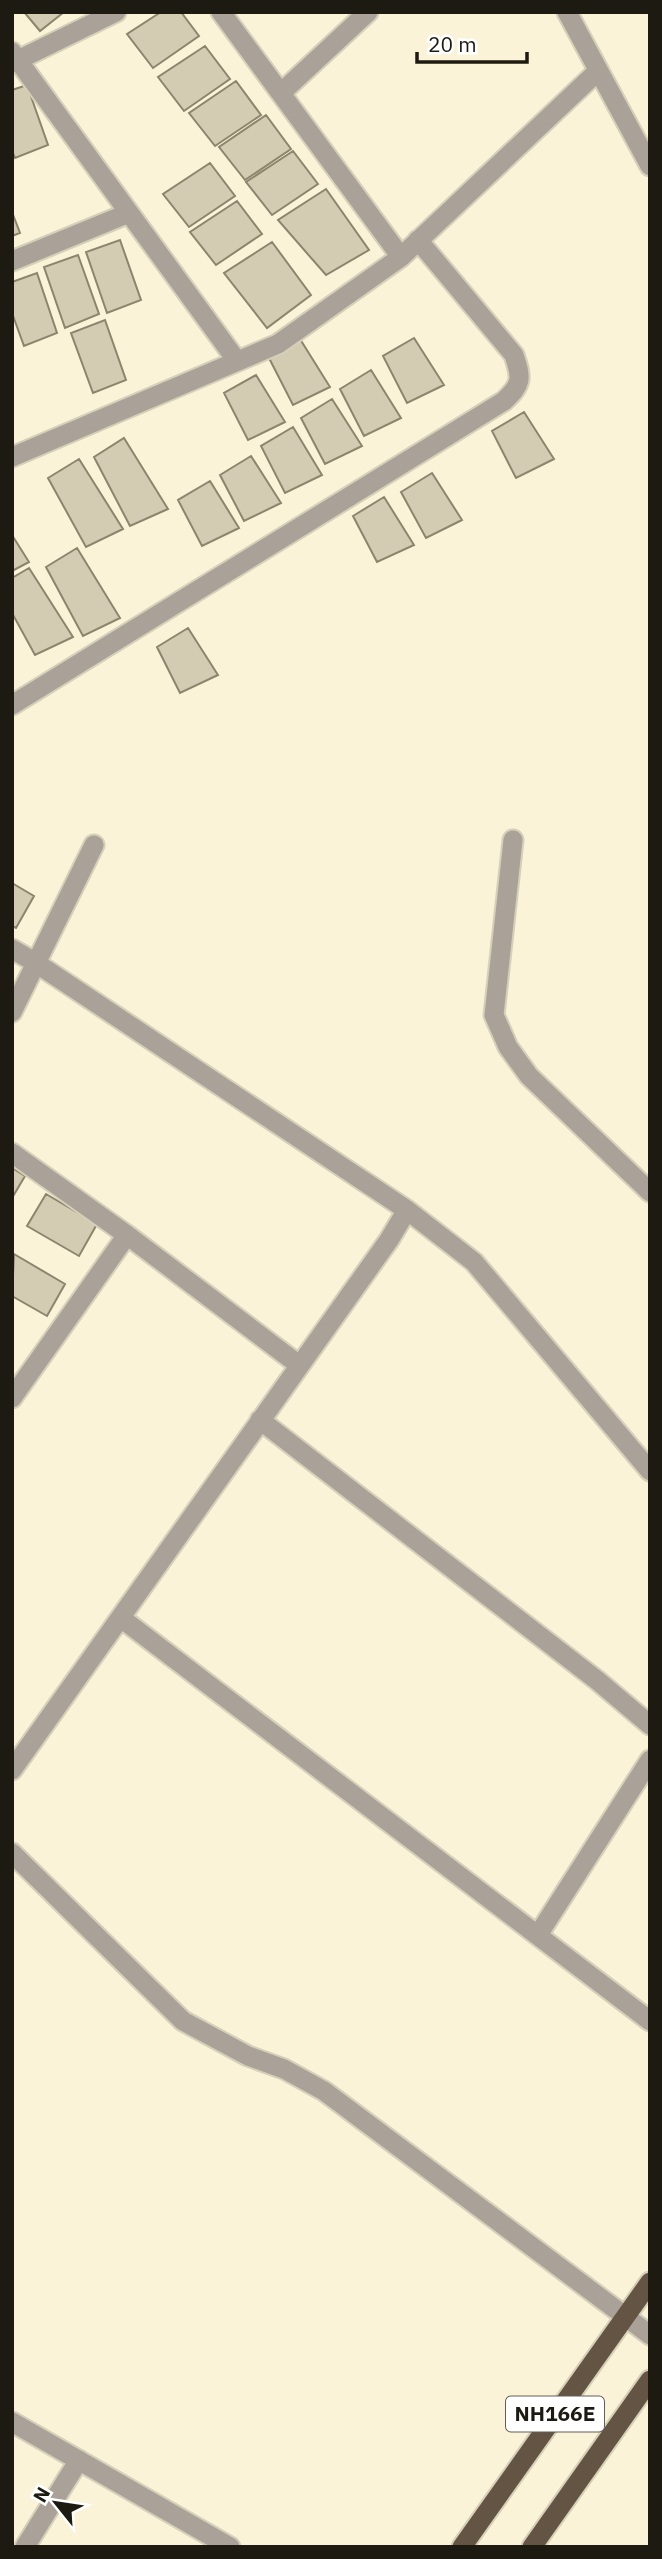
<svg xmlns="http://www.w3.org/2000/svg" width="662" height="2559" viewBox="0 0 662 2559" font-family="'IBM Plex Sans',sans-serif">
	<rect width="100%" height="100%" fill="#fbf3d8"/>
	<path fill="#d3cbb2" stroke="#8c856d" stroke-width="2" d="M24 12H64L40 31Z
		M161 12H181L199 36 153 68 127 34Z
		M205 46 230 79 184 111 158 77Z
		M236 81 261 115 215 146 189 113Z
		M27 85 48 145 15 158 12 151V90Z
		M266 115 291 149 245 180 219 147Z
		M293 151 318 184 272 215 246 182Z
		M210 163 235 196 189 227 163 194Z
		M326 189 369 250 326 275 278 220Z
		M237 201 262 234 216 265 190 232Z
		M12 212 20 233 12 236Z
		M120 240 141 300 107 313 86 252Z
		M272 242 311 295 267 328 224 273Z
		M78 255 99 314 65 328 44 267Z
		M37 273 57 333 24 346 12 313V282Z
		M105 320 126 380 93 393 71 333Z
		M414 338 444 385 407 403 383 356Z
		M300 339 330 387 293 405 269 358Z
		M371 370 401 418 364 436 340 389Z
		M256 375 285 422 248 440 224 393Z
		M332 399 362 446 325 464 301 418Z
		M524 412 554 459 516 478 492 431Z
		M293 427 322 475 285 493 261 446Z
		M124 438 168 509 130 526 94 457Z
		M251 456 281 503 244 521 220 475Z
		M79 459 123 529 86 547 48 478Z
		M432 473 462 520 426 538 401 492Z
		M210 481 239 528 202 546 178 500Z
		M384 497 414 545 377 562 353 516Z
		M12 535 29 562 12 571Z
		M77 548 120 618 83 636 46 567Z
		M29 568 73 637 35 655 12 613V578Z
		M188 628 218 675 180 693 157 647Z
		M12 883 34 896 16 928 12 926Z
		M12 1168 25 1176 12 1198Z
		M46 1194 97 1224 79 1256 27 1226Z
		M14 1254 65 1284 47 1316 12 1296Z"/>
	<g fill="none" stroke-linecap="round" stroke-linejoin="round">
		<g stroke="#d7d0b8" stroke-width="23">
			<path id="service" d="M513 840 494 1015 508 1047 529 1076 650 1192"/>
		</g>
		<g stroke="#d7d0b8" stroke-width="23">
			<path id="minor" d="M221 12 401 257
				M567 12 650 166
				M12 52 237 361
				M12 63 116 12
				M282 92 368 12
				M12 261 129 213
				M12 457 278 344 401 257 598 71
				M12 705 504 401C522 384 522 379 514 355L418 240
				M12 949 36 963 407 1210
				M12 1012 94 845
				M12 1153 127 1235 299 1365
				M12 1398 127 1235
				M260 1420 598 1681 650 1725
				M121 1618 650 2021
				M12 1770 389 1240 407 1210 474 1262 650 1471
				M12 1853 183 2021 248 2056 284 2069 324 2091 650 2335
				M538 1935 650 1760
				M12 2422 230 2547
				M25 2547 79 2460"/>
		</g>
		<g stroke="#d7d0b8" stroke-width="23">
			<path id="trunk" d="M462 2547 650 2282
				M532 2547 650 2380"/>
		</g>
		<use href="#service" stroke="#aaa299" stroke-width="19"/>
		<use href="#minor" stroke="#aaa299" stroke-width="19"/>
		<use href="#trunk" stroke="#645444" stroke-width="19"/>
	</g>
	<g text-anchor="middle" stroke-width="5" stroke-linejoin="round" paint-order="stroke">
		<rect fill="#fff" stroke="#615f58" stroke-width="2" x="506" y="2396.5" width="98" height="35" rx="5"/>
		<g font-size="21" font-weight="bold" fill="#1d1b11">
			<text x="555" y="2421">NH166E</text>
		</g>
	</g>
	<rect width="662" height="2559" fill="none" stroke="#1d1b11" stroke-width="28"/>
	<g transform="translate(56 2503) rotate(300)" stroke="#ffffff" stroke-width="5" paint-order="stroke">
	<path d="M0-5L12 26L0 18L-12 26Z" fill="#1d1b11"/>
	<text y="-10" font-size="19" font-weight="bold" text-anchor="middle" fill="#1d1b11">N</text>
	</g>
	<path d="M417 52v10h110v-10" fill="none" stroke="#1d1b11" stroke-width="3.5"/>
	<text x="428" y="52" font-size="21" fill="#1d1b11" stroke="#ffffff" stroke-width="5" paint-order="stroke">20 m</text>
</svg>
